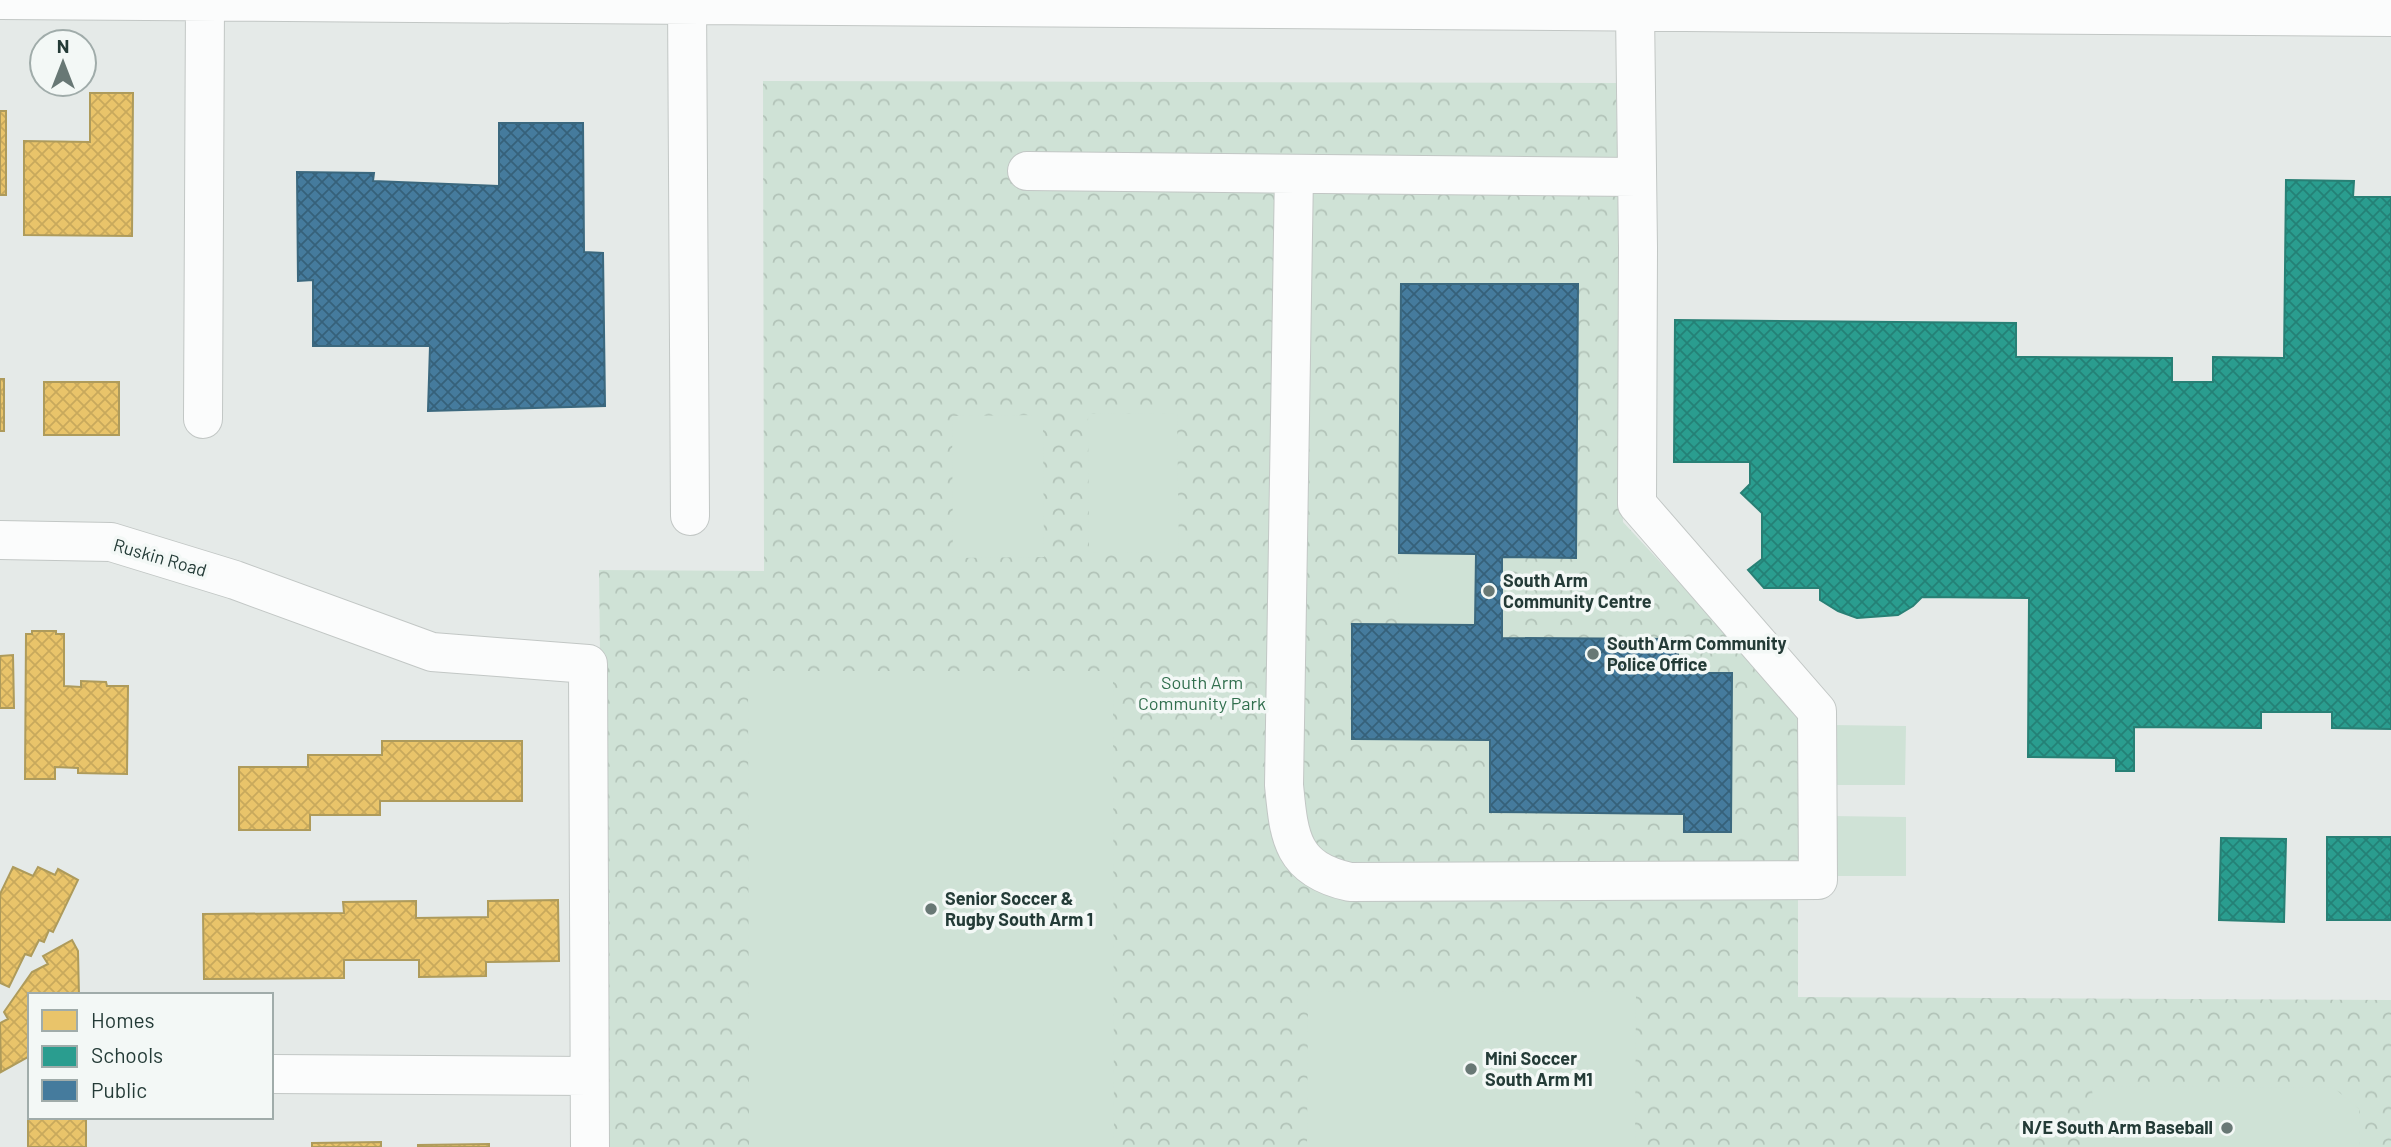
<svg xmlns="http://www.w3.org/2000/svg" width="2391" height="1147" viewBox="0 0 2391 1147" font-family="Barlow,sans-serif">
	<defs>
		<pattern id="forest-crowns" width="20" height="18" patternUnits="userSpaceOnUse" patternTransform="scale(1.75)"><rect width="20" height="18" fill="#cfe2d6"/><path d="M2 6a3 3 0 1 1 6 0M12 15a3 3 0 1 1 6 0" fill="none" stroke="#b2c3b8"/></pattern>
		<pattern id="homes-cross-hatch" width="8" height="8" patternUnits="userSpaceOnUse" patternTransform="scale(1.75)"><rect width="8" height="8" fill="#e9c46a"/><path d="M0 0l8 8M0 8l8-8" fill="none" stroke="#c8a95c"/></pattern>
		<pattern id="schools-cross-hatch" width="8" height="8" patternUnits="userSpaceOnUse" patternTransform="scale(1.75)"><rect width="8" height="8" fill="#2a9d8f"/><path d="M0 0l8 8M0 8l8-8" fill="none" stroke="#248176"/></pattern>
		<pattern id="public-cross-hatch" width="8" height="8" patternUnits="userSpaceOnUse" patternTransform="scale(1.75)"><rect width="8" height="8" fill="#457b9d"/><path d="M0 0l8 8M0 8l8-8" fill="none" stroke="#36617a"/></pattern>
	</defs>
	<rect width="100%" height="100%" fill="#e5eae8"/>
	<path fill="url(#forest-crowns)" d="M763 81 1616 83 1623 522 1798 710V997L2391 1000V1147H606L599 570 764 571Z"/>
	<path fill="#cfe2d6" d="M1177 413 1179 552 1089 553 1088 414Z
		M1043 415 1044 557 953 558 952 416Z
		M1399 553 1476 554 1475 625 1398 624Z
		M748 671H1113L1114 1147H749Z
		M1832 725 1906 726 1905 785H1831Z
		M1832 816 1906 817V876H1832Z
		M1308 991 1636 992 1635 1147H1307Z
		M2092 1086 2334 1088 2359 1109 2360 1147H2095Z"/>
	<path fill="url(#homes-cross-hatch)" stroke="#ae9b5b" stroke-width="2" d="M90 93H133L132 236 24 235V141L90 142Z
		M0 111H6V195H0Z
		M0 379H4V431H0Z
		M44 382H119V435H44Z
		M32 631H56V634H64V686L81 687V681L106 682 107 686H128L127 774 78 773V768L55 767V779H25L26 634H32Z
		M13 655 14 708H0V656Z
		M382 741H522V801H380V815H310V830H239V767H308V755H382Z
		M13 867 33 876 38 867 55 875 58 869 78 880 53 932 49 930 44 942 39 940 31 956 25 954 9 987 0 983V894Z
		M558 900 559 961 486 962V976L419 977V960H344V978L204 979 203 914 344 913 343 902 416 901V918L488 917V901Z
		M72 940 78 951 79 995H30V1056L1 1072 0 1023 8 1019 4 1012 32 972 48 964 43 956Z
		M28 1100H30V1117H86V1147H28Z
		M381 1142V1147H312V1143Z
		M489 1144V1147H418V1145Z"/>
	<path fill="url(#schools-cross-hatch)" stroke="#288075" stroke-width="2" d="M2286 180 2354 181 2353 197H2391V729L2332 728V712H2261V728L2134 727V771H2116V758L2028 757 2029 598 1922 597 1913 606 1898 615 1857 618 1838 611 1820 600V588H1764L1748 570 1762 559V513L1741 493 1750 484V462H1674L1675 320 2016 323V357L2172 358V382H2213V357L2284 358Z
		M2327 837H2391V920H2327Z
		M2221 838 2286 839 2284 922 2219 920Z"/>
	<path fill="url(#public-cross-hatch)" stroke="#3b687e" stroke-width="2" d="M499 123H583L584 252 603 253 605 406 428 411 430 346H313V280L298 281 297 172 374 173 373 181 499 186Z
		M1401 284H1578L1576 558 1502 557V638L1678 639V673H1732L1731 832H1684V814L1490 812V740L1352 739V624L1475 625 1476 554 1399 553Z"/>
	<g fill="none" stroke-linecap="round" stroke-linejoin="round">
		<g stroke="#c2c7c5" stroke-width="40">
			<path id="minor" d="M0 0 2391 17
				M687 0 690 516
				M1027 171 1637 177
				M1294 174 1284 785C1289 837 1291 869 1350 882L1818 880 1817 711 1637 504 1638 248 1635 11
				M203 419 205 2
				M0 540 111 542 235 580 432 652 588 664 590 1147
				M271 1074 589 1076"/>
		</g>
		<use href="#minor" stroke="#fbfcfc" stroke-width="38"/>
	</g>
	<g fill="#687875" stroke="#f3f8f6" stroke-width="2.5">
		<circle cx="1489" cy="591" r="7"/>
		<circle cx="1593" cy="654" r="7"/>
		<circle cx="931" cy="909" r="7"/>
		<circle cx="1471" cy="1069" r="7"/>
		<circle cx="2227" cy="1128" r="7"/>
	</g>
	<g text-anchor="middle" stroke-width="7" stroke-linejoin="round" paint-order="stroke">
		<g font-size="18" fill="#243b37" stroke="#f3f8f6">
			<text transform="translate(160 558) rotate(16)" y="6">Ruskin Road</text>
		</g>
		<g font-size="18" font-weight="bold" fill="#243b37" stroke="#f3f8f6" text-anchor="start">
			<text x="1503" y="587">South Arm<tspan x="1503" dy="21">Community Centre</tspan></text>
			<text x="1607" y="650">South Arm Community<tspan x="1607" dy="21">Police Office</tspan></text>
			<text x="945" y="905">Senior Soccer &amp;<tspan x="945" dy="21">Rugby South Arm 1</tspan></text>
			<text x="1485" y="1065">Mini Soccer<tspan x="1485" dy="21">South Arm M1</tspan></text>
			<text x="2213" y="1134" text-anchor="end">N/E South Arm Baseball</text>
		</g>
		<g font-size="18" fill="#316f4e" stroke="#f3f8f6">
			<text x="1202" y="689">South Arm<tspan x="1202" dy="21">Community Park</tspan></text>
		</g>
	</g>
	<rect x="28" y="993" width="245" height="126" fill="#f3f8f6" stroke="#a0acaa" stroke-width="2"/>
	<rect x="42" y="1010" width="35" height="21" fill="#e9c46a" stroke="#a0acaa" stroke-width="2"/>
	<text x="91" y="1028" font-size="21" fill="#243b37">Homes</text>
	<rect x="42" y="1046" width="35" height="21" fill="#2a9d8f" stroke="#a0acaa" stroke-width="2"/>
	<text x="91" y="1063" font-size="21" fill="#243b37">Schools</text>
	<rect x="42" y="1080" width="35" height="21" fill="#457b9d" stroke="#a0acaa" stroke-width="2"/>
	<text x="91" y="1098" font-size="21" fill="#243b37">Public</text>
	<g transform="translate(63 63)"><circle r="33" fill="#f3f8f6" stroke="#a0acaa" stroke-width="2"/>
	<path d="M0-5L12 26L0 18L-12 26Z" fill="#687875"/>
	<text y="-10" font-size="19" font-weight="bold" text-anchor="middle" fill="#243b37">N</text>
	</g>
</svg>
